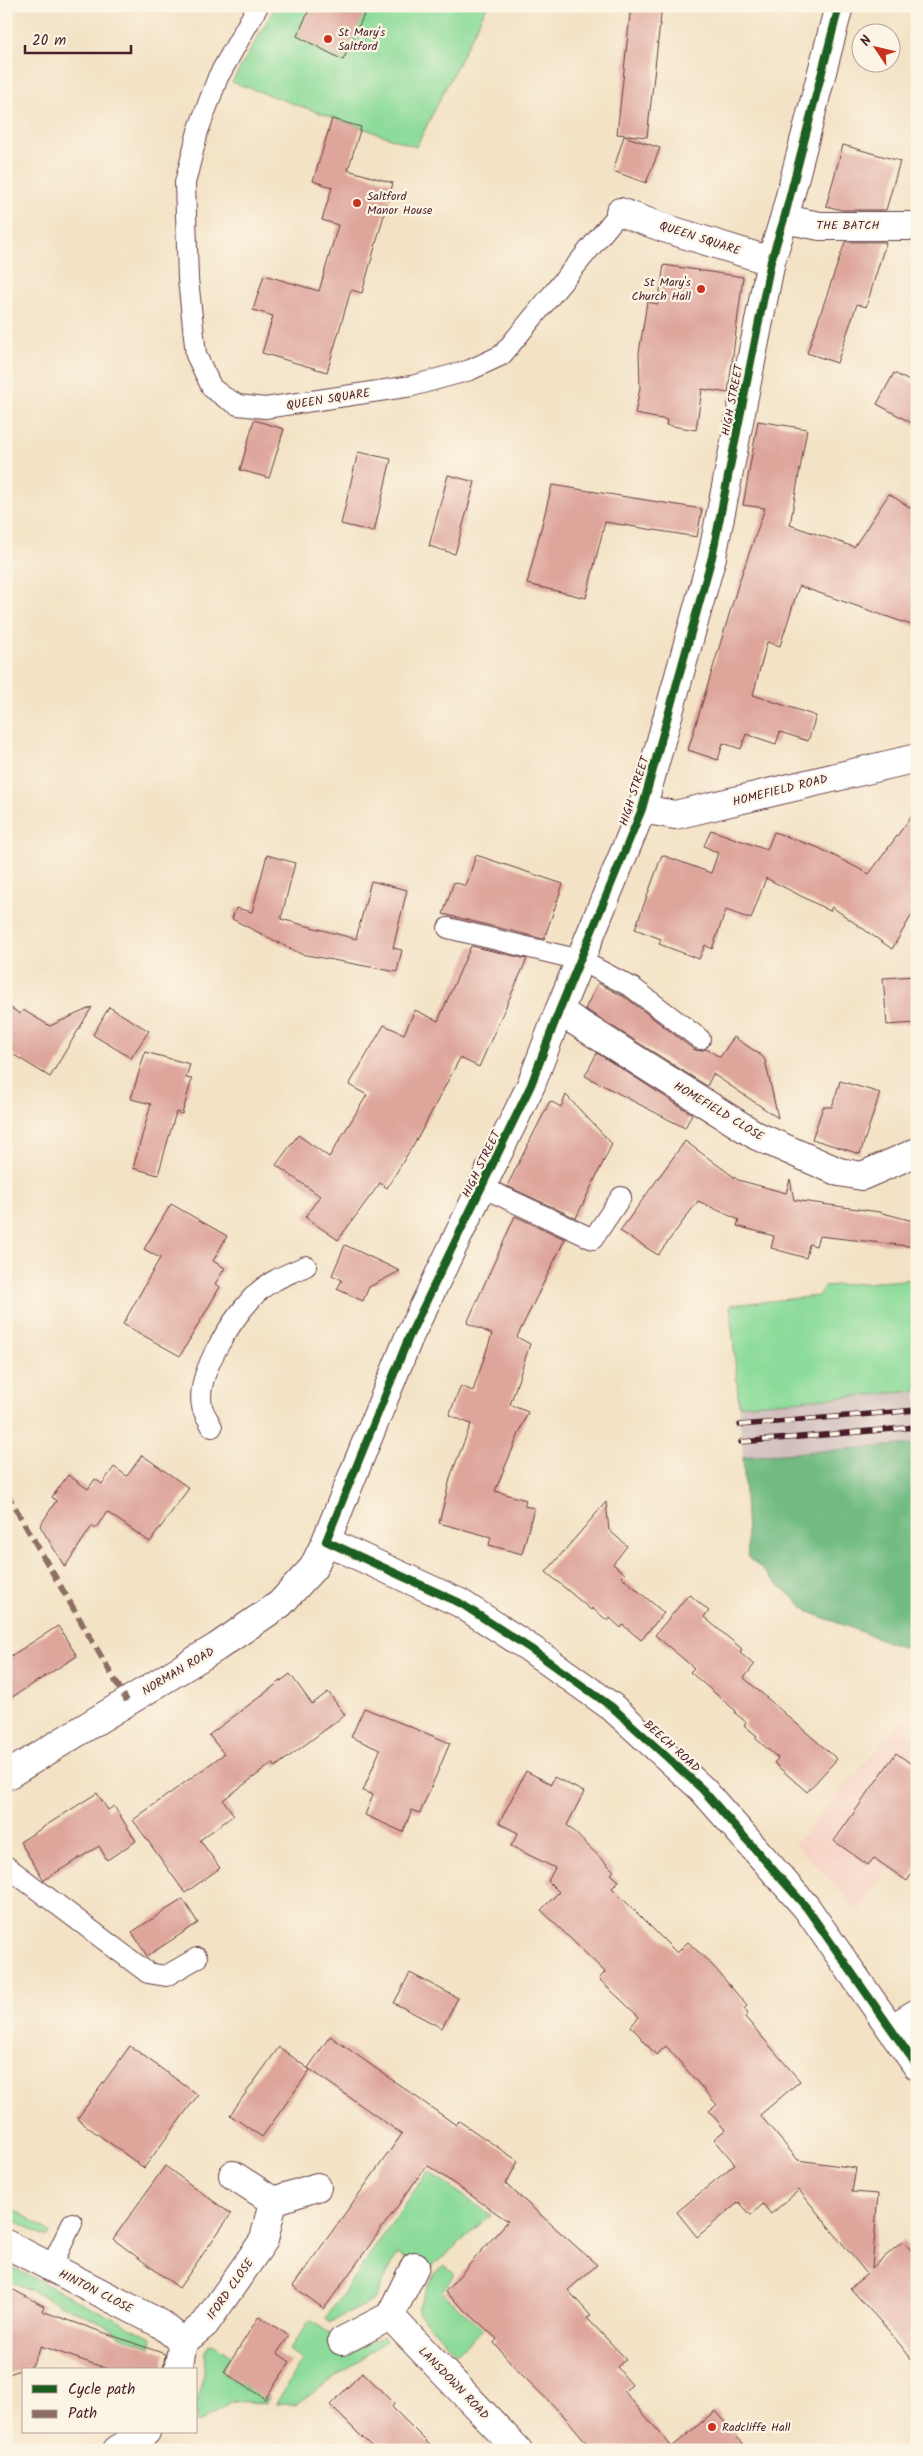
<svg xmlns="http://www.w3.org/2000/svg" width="923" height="2456" viewBox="0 0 923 2456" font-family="Kalam,sans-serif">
	<rect width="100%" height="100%" fill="#fcf5e5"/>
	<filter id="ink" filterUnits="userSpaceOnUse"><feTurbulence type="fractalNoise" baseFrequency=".02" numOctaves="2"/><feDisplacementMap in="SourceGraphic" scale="10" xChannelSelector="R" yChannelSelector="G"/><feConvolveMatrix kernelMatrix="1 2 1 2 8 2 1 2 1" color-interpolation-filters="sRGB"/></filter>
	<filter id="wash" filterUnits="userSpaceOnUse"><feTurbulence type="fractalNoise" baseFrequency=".0096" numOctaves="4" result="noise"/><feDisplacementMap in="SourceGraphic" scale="20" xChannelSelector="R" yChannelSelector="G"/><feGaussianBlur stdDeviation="1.12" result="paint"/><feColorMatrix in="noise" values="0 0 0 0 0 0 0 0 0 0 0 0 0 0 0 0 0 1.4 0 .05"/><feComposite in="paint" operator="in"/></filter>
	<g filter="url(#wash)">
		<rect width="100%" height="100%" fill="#f3e2c5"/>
		<path fill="#f6d2c4" d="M917 1703V1826L859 1910 795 1844Z"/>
		<path fill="#d1bfbe" d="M917 1287V1653L809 1612 748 1557 743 1457 730 1305 782 1308Z"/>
		<path fill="#8cdb9a" stroke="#6b7d62" d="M276 6H487L416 147 232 82Z
			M917 1279V1391L739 1405 730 1305 818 1296 824 1286Z
			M428 2171 491 2215 428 2270 397 2254 374 2300 331 2322 326 2318Z
			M6 2204 50 2232 47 2237 6 2216Z
			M6 2264 152 2338 150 2347 121 2336 109 2327 6 2279Z
			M445 2265 455 2275 441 2292 483 2329 456 2353 418 2313V2308L434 2274Z
			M310 2320 329 2333 335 2331 349 2354 383 2336 386 2341 296 2405 276 2404 302 2360 289 2350Z
			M209 2344 214 2345 231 2356 221 2372 254 2393 257 2390 269 2397 266 2403 233 2401 198 2423 196 2405 204 2374 205 2351Z"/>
		<path fill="#71bb82" stroke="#5e6d56" d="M917 1444V1653L809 1612 748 1557 743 1457Z"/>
		<g id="blocks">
			<path fill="#dea59b" d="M311 6H368L343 60 297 36Z
				M631 6H662L647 137 617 134Z
				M332 119 361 127 348 170 393 183 362 293 351 290 327 372 262 353 273 316 253 310 264 275 319 291 338 225 322 220 332 187 313 181Z
				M624 136 660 148 646 183 613 171Z
				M843 145 900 161 886 210H842L826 206Z
				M845 242H886L866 307 857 304 837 363 807 353Z
				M664 265 743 277 728 393 702 389 696 430 666 425 667 420 635 414 640 388 639 353 647 302 658 304Z
				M894 373 917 385V426L877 404Z
				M254 420 284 429 269 478 240 470Z
				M758 421 807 429 790 525 854 547 889 494 917 512V627L799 586 780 646 767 642 753 695 816 716 808 741 780 732 776 744 746 734 741 749 723 743 718 760 688 750 739 582 765 508 743 505Z
				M358 452 391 459 374 532 341 524Z
				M448 475 475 482 455 554 429 546Z
				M552 485 702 509 697 537 605 522 586 598 527 584Z
				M917 809V906L892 949 832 907 830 911 766 878 751 919 726 910 712 949 705 945 699 959 659 944 661 939 635 929 662 855 711 873 718 853 704 846 711 830 767 850 774 832 819 848 869 874Z
				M267 855 295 863 281 919 356 939 371 881 407 890 393 948 402 950 397 972 301 954 232 919 236 908 252 912Z
				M476 855 563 884 544 939 443 914 454 882 466 886Z
				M471 946 527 959 479 1067 460 1058 421 1132 387 1188 380 1183 338 1240 305 1217 320 1196 276 1165 298 1135 329 1157 367 1095 349 1085 384 1025 404 1034 415 1010 438 1021Z
				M917 976V1023L887 1025 883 978Z
				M598 983 628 999 693 1049 699 1051 706 1049 720 1057 734 1037 762 1056 765 1060 778 1118 713 1074 707 1086 585 1009Z
				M6 1005 20 1014 23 1010 50 1026 92 1007 50 1077 6 1050Z
				M109 1007 149 1031 131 1058 93 1035Z
				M145 1052 190 1064 186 1078 192 1079 182 1114 176 1112 158 1175 133 1168 151 1104 131 1099Z
				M597 1053 692 1114 685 1128 585 1076Z
				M840 1081 880 1093 860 1154 812 1139 823 1107H832Z
				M566 1095 612 1144 576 1218 507 1186 550 1101 561 1107Z
				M685 1141 738 1180 786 1193 790 1179 794 1200 879 1212 917 1222V1247L819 1236 816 1246 809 1244 806 1258 771 1248 774 1236 737 1226 739 1220 698 1201 658 1255 620 1231Z
				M171 1204 227 1236 213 1261 225 1268 215 1284 220 1287 180 1356 123 1324 160 1258 144 1249Z
				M515 1216 565 1239 517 1337 530 1344 510 1405 528 1412 495 1491 526 1500 524 1506 534 1508 522 1554 489 1545 491 1537 439 1523 451 1475 471 1424 449 1415 461 1386 473 1391 492 1334 467 1323Z
				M345 1245 400 1271 369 1287 363 1301 337 1289 342 1280 332 1275Z
				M142 1455 189 1488 150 1542 107 1512 95 1529 92 1526 65 1567 40 1526 56 1501 52 1497 68 1475 88 1489 95 1479 102 1484 114 1467 127 1476Z
				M606 1502 609 1530 627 1546 613 1564 625 1574 622 1577 664 1613 641 1640 623 1625 621 1628 610 1618 608 1621 592 1608 591 1610 546 1572Z
				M689 1594 709 1611 704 1617 742 1649 740 1653 754 1665 744 1678 837 1759 807 1792 774 1763 778 1758 755 1738 757 1736 744 1725 746 1722 735 1713 736 1711 690 1672 694 1668 655 1635Z
				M58 1626 77 1656 6 1701V1659Z
				M290 1674 312 1704 328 1692 345 1715 275 1767 273 1763 223 1800 234 1815 200 1840 220 1868 185 1893 133 1820 224 1754 209 1735Z
				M364 1708 450 1743 420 1813 412 1810 403 1832 365 1815 373 1795 363 1791 380 1750 351 1737Z
				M896 1753 917 1768V1866L907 1881 874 1858 868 1865 834 1841Z
				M526 1771 551 1784 554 1777 584 1792 567 1825 614 1871 611 1874 619 1881 612 1888 677 1953 688 1942 715 1968 747 2006 744 2009 748 2014 745 2017 800 2081 760 2115 798 2160 856 2168 852 2192 878 2194 872 2268 903 2241 917 2257V2366L890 2332 850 2288 867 2274 799 2190 771 2214 763 2204 751 2215 739 2202 697 2237 677 2212 735 2164 714 2139 725 2130 709 2111 717 2105 666 2046 656 2055 631 2026 639 2017 599 1979 605 1972 541 1910 559 1892 548 1881 555 1868 511 1846 518 1833 499 1823Z
				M97 1793 108 1810 114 1806 136 1841 107 1860 99 1846 44 1880 20 1842Z
				M183 1899 198 1923 147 1956 132 1932Z
				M410 1973 458 1998 442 2028 394 2003Z
				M330 2036 456 2125 459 2121 518 2161 506 2184 597 2265 568 2290 591 2316 587 2318 626 2359 617 2367 632 2385 624 2391 672 2447 715 2411 748 2450H593L565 2417 517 2370 494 2343 497 2339 445 2292 508 2221 427 2165 324 2309 293 2286 402 2134 308 2068Z
				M130 2046 198 2095 144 2168 77 2119Z
				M279 2047 310 2070 262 2137 230 2115Z
				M165 2166 231 2214 179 2288 113 2239Z
				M6 2286 44 2306 42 2311 165 2354 163 2370H111L41 2346 32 2366 6 2375Z
				M259 2316 289 2336 277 2353 290 2362 265 2399 224 2372Z
				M363 2372 394 2404 392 2407 435 2450H375L330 2405Z"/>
		</g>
	</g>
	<g filter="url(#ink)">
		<use href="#blocks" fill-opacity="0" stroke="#633c42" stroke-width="1"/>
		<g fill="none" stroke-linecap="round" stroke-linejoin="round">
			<g stroke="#633c42" stroke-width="22">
				<path id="lane" d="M258 6 218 77 198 131 185 183 188 279 196 355 212 388 224 397 238 405 265 408 412 386 470 370 502 355 620 212
					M448 928 580 960 633 988 700 1039
					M482 1187 593 1239 621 1197
					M212 1427C209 1420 203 1413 202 1406 195 1374 232 1320 253 1297 266 1282 288 1274 306 1266
					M6 1866 148 1973 166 1976 197 1958
					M51 2267 72 2223"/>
			</g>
			<g stroke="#633c42" stroke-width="30">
				<path id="street" d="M620 212 664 228 771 261
					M784 219 820 226H917
					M642 809 675 815 917 758
					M559 1011 757 1136 839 1172 862 1176 917 1152
					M326 1541 460 1603 531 1649 612 1707 702 1789 806 1907 917 2066
					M6 1776 217 1647 280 1604 313 1568 326 1541 409 1337 531 1085 559 1011 642 809 712 557 771 261 784 219 839 6
					M891 2029 917 2013
					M233 2175 273 2201 317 2187
					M6 2244 161 2324 183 2342
					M390 2316 518 2450
					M342 2341 390 2316 415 2266
					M178 2370 183 2342 205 2324 264 2240 273 2201
					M117 2450 146 2432"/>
			</g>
			<use href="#lane" stroke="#fff" stroke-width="20"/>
			<use href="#street" stroke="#fff" stroke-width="28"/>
			<g stroke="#4a1f2b" stroke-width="5.5">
				<path id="rail" d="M740 1425 917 1410
					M741 1442 917 1427"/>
			</g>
			<use href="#rail" stroke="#fcf5e5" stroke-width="4" stroke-dasharray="11" stroke-linecap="butt"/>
			<path stroke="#8d6e63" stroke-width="6" stroke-dasharray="12 6" stroke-linecap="butt" d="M6 1492 127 1701"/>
			<g stroke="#fcf5e5" stroke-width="11">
				<path id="cycleway" d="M839 6 784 219 771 261 712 557 642 809 559 1011 531 1085 409 1337 326 1541 460 1603 531 1649 612 1707 702 1789 806 1907 917 2066"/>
			</g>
			<use href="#cycleway" stroke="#1b5e20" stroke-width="8"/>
		</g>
	</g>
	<g fill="#c8321e" stroke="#fcf5e5" stroke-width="2">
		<circle cx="328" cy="39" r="5"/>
		<circle cx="357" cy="203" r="5"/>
		<circle cx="701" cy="289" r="5"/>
		<circle cx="712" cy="2427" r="5"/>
	</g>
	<g text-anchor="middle" stroke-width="4.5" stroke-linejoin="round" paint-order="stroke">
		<g font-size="12" fill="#4a1f2b" stroke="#fcf5e5" text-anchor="start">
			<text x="338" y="36">St Mary's<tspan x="338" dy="14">Saltford</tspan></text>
			<text x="367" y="200">Saltford<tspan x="367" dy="14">Manor House</tspan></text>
			<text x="691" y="286" text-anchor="end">St Mary's<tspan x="691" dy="14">Church Hall</tspan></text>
			<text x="722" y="2431">Radcliffe Hall</text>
		</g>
		<g font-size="12" fill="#4a1f2b" stroke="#fcf5e5">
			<text x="848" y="229">THE BATCH</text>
			<text transform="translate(700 238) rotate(18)" y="4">QUEEN SQUARE</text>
			<text transform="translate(328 399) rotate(-9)" y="4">QUEEN SQUARE</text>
			<text transform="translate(732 400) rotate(-79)" y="4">HIGH STREET</text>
			<text transform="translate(780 790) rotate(-14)" y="4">HOMEFIELD ROAD</text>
			<text transform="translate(634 791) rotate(-72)" y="4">HIGH STREET</text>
			<text transform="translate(719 1111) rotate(31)" y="4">HOMEFIELD CLOSE</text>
			<text transform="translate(481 1164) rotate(-64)" y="4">HIGH STREET</text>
			<text transform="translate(178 1671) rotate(-31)" y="4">NORMAN ROAD</text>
			<text transform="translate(672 1746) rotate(42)" y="4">BEECH ROAD</text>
			<text transform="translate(230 2289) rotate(-55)" y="4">IFORD CLOSE</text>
			<text transform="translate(96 2291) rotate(27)" y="4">HINTON CLOSE</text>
			<text transform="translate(454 2383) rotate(46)" y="4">LANSDOWN ROAD</text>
		</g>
	</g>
	<rect width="923" height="2456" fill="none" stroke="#fcf5e5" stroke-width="25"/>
	<rect x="22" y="2368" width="175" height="65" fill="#fcf5e5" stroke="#b59f9b"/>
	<rect x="32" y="2385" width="25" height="8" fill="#1b5e20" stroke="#b59f9b"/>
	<text x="68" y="2394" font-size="15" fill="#4a1f2b">Cycle path</text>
	<rect x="32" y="2410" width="25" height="8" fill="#8d6e63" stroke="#b59f9b"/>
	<text x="68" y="2418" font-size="15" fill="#4a1f2b">Path</text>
	<g transform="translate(876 48) rotate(305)"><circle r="24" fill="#fcf5e5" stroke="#b59f9b"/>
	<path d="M0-4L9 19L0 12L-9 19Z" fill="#c8321e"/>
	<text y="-8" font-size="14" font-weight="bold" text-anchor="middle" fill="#4a1f2b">N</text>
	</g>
	<path d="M25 45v8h106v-8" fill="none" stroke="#4a1f2b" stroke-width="2.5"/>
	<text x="32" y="45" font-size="15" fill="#4a1f2b" stroke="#fcf5e5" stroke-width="4" paint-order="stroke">20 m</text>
</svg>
